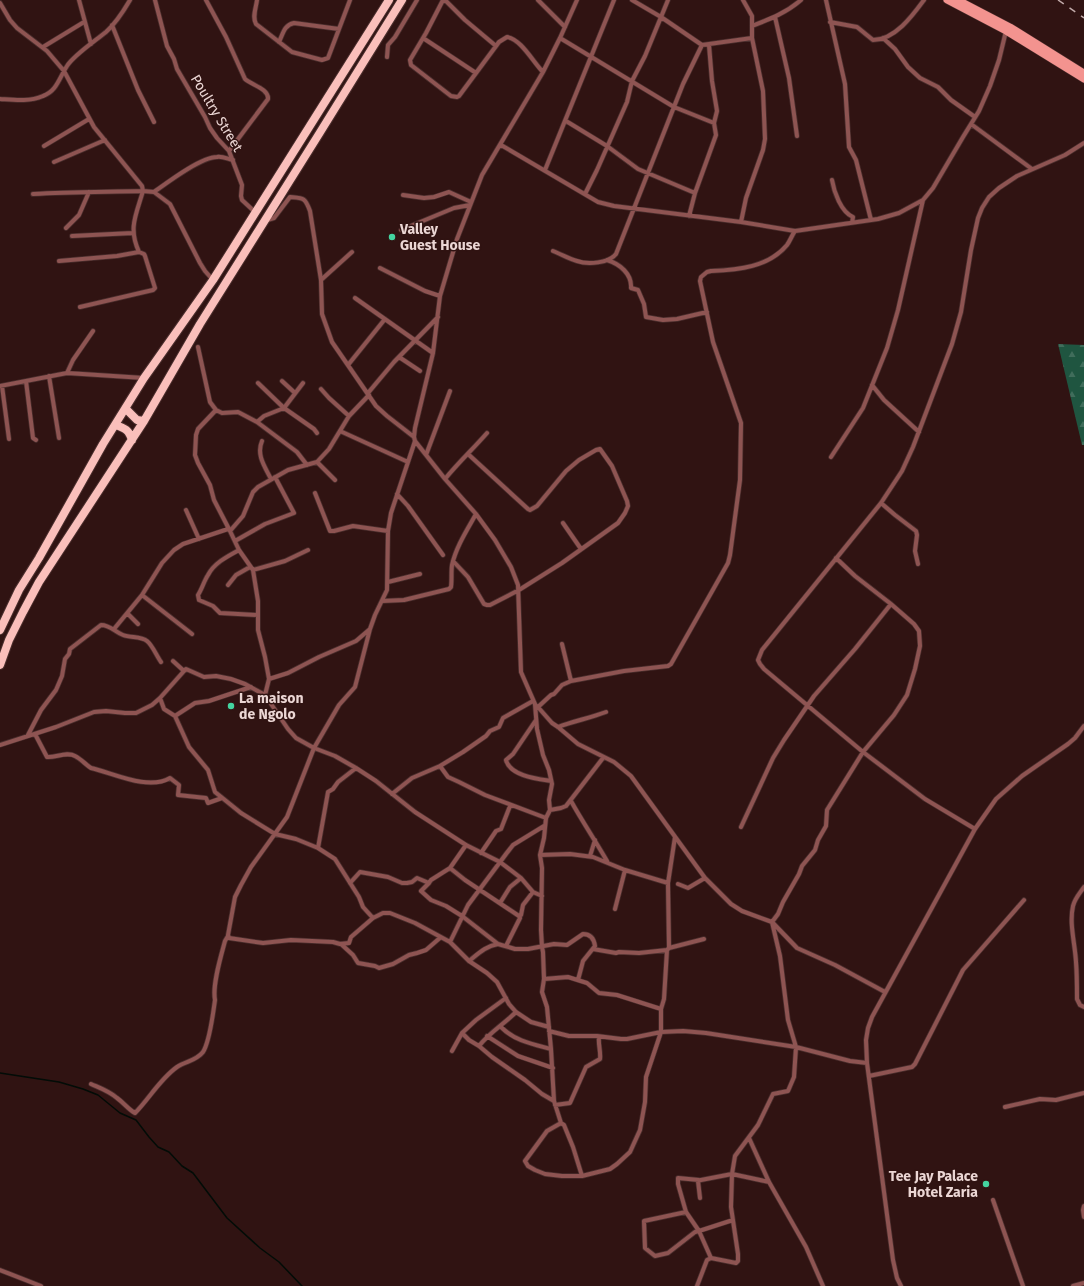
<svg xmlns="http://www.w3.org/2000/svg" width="1084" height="1286" viewBox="0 0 1084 1286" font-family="'Fira Sans',sans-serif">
	<defs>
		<pattern id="forest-firs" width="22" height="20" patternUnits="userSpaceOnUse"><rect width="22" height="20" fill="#1f5540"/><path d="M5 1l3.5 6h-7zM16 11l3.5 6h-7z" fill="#406d5b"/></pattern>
	</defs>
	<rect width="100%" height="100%" fill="#301312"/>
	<path fill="url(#forest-firs)" d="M1058 344 1084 345V445H1082Z"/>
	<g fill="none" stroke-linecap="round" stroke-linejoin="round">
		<path stroke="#020c07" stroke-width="1.5" d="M0 1073 59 1082 83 1089 98 1095 120 1113 136 1120 149 1137 158 1147 169 1152 182 1166 193 1173 227 1218 260 1248 279 1262 302 1286"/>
		<g stroke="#4a2e2d" stroke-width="5.5">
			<path id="street" d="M79 0 91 44
				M155 0 167 46 174 59 177 69 205 117 210 128 217 138 229 151 242 185 241 196 242 200 255 212
				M206 0 226 37 245 79C252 85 269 89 268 99L229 151
				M257 0C256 8 252 17 256 24L292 52 322 60 328 58 350 0
				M443 0 426 33 410 60 411 65 451 96 457 97 459 96 499 42 507 37C521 39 533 62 543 72
				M445 0 465 20 496 46
				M538 0 565 27
				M632 0 661 17 702 45 752 38
				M826 0 845 84 849 147 856 160 871 220
				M0 3 10 20 17 28 47 51 64 71 94 127 142 186 143 191 154 192 170 204 200 263 205 271 213 280
				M775 17 789 78 797 136
				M830 22 857 27 873 40C895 40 913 15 924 0
				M112 25 138 90 154 122
				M752 26C770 19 786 13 801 0
				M423 38 476 73
				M560 38 674 107 714 123
				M883 38 895 49 908 67 920 78 938 87 951 100 975 117
				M279 42C283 34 284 25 294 23L339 29
				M43 47 84 22
				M387 57 388 45 395 37 417 0
				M0 99C14 100 29 102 43 96 57 91 59 78 67 66 74 55 95 41 106 32 116 23 123 12 130 0
				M566 121 607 146 638 169 695 193
				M971 124 1032 169
				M501 145 598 202 614 206 741 222 795 231 878 219 899 213 923 200 933 188 963 137 979 111 990 86 999 60 1006 31
				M44 146 89 119
				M54 162 105 140
				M545 170 614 0
				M832 180C834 192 841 212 853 217L852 223
				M154 192C168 182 201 157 217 157 222 156 228 159 233 160
				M33 194C70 192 106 192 143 191 136 215 128 228 139 252L144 254 145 256 155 288 153 290 80 307
				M585 194 597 170 627 102 632 81 645 56 668 0
				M403 195 424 198 434 197 449 192 471 202
				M689 216 695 193 716 135 714 123 717 111 712 81 709 45
				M264 221 274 218 290 197C303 198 305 197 310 211L321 280 322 314 332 342 376 406 387 416 414 437
				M741 222 746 198 763 150 765 139 763 91 752 38V16L743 0
				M66 228 79 215 89 192
				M401 230 454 208 470 205
				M72 236 133 233
				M553 251C561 254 569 259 577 261 588 265 609 263 616 254L683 84 702 45
				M607 260C620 264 632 274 631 288L638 290 644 304 646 317 663 320 677 319 707 312
				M59 261 117 256 139 252
				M380 268 425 291 440 296
				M321 280 352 252
				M355 298 433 353
				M198 347 210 402 216 410 222 413 238 412 257 422 297 452 307 465
				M399 357 420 371
				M348 365 385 319
				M67 373 73 360 93 331
				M49 376 59 438
				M26 381 33 438 36 440
				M282 381 295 393
				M258 383 284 408 303 383
				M872 385 884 400 919 432
				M0 386 67 373 144 378
				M2 386 9 439
				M321 389 329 398 349 416
				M368 393 394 362 438 317
				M216 410 198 429 196 435 195 455 198 463 210 485 214 500 230 531 239 550 253 570 258 601V630L265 657 269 679 265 695
				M257 422 264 416 284 408 314 429 317 433
				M340 431 408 462
				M262 441C256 455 265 467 271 479
				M415 441 445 479 476 514 495 540 511 567 518 585 521 672 535 704 537 729 543 755 549 770 552 784 549 800 550 810 546 818 544 838 540 855 542 868 541 930 542 947 543 952 544 979 542 992 547 1007 551 1049 554 1101 561 1123 564 1125 573 1147 582 1176
				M426 455 450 391
				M831 457 863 408 887 348 898 310 923 200
				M317 462 335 480
				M445 479C458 463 473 449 487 433
				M315 493 330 531H334L353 526 388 531
				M397 494 408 506 443 555
				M881 503 895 515 916 531 917 535 915 551 918 564
				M186 510 199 539
				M563 523 581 549
				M230 531 243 516 253 492 258 487 288 470 317 462 329 449 349 416 369 395
				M235 541 265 524 294 513 275 477
				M239 550C228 556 214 563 208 575 204 581 202 589 198 595L199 600 213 606 220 613 258 615
				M453 561 468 577 484 604 487 605H490L519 590 562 563 618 523 625 513 628 506 627 501 612 466 600 449 596 450 579 460 566 471 537 506 530 510 528 509 468 454
				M253 570 285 561 308 550
				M388 582 420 574
				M228 585 236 575 250 567
				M142 595 192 634
				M382 601 404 600 449 589 451 587C452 580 451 572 452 565 456 547 467 530 476 514
				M128 614 138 624
				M114 629 142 595 162 563 174 550 183 544 228 529
				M562 644 571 681
				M173 661 184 671
				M269 679 288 673 319 657 356 641 370 629
				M160 698 164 709 175 716 189 747 208 770 215 792 241 813 275 834 296 839 318 848 335 859 359 897 363 907 373 918
				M537 706 552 723 558 727 578 744 614 762 631 776 705 878 731 904 742 911 772 922 797 948 835 965 885 992
				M538 707 551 695 554 694 562 685 571 681 624 671 668 666 671 664 728 563 730 555 740 480 741 423 713 342 700 281 701 277 707 272 711 271C738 270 769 267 787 245 790 241 792 235 795 231
				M175 716 195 703 209 701 251 687
				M536 720 513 754 506 760C510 776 538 779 551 781
				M558 727C574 721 590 718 606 712
				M35 734 47 757C55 758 67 751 75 756 81 759 85 764 91 768 113 773 148 791 170 778L179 785 178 795 206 798 208 803 222 798
				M28 735 41 710 56 690 62 676 65 659 69 654 70 649 101 625C110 625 115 632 123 635 131 638 141 636 147 641 153 646 156 655 161 662
				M0 745 56 727 94 712 106 711 125 713H136L152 705 160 698 184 671 186 669 204 677 216 676 231 679 245 684 265 695 288 729 296 738 314 748 335 756 356 768 376 781 415 812 466 845 500 862 521 878 533 892 542 896
				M440 766 448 777 459 782 485 795 546 818
				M392 794 412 778 440 766 463 752 486 736 490 731 499 727 503 718 533 701
				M571 801C582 821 595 840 607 861
				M550 810 561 808 566 806 603 758
				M741 827 773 758 784 740 814 696 855 649 891 604 855 576 836 558
				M975 829 925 799 863 752 764 669 760 664 758 660 762 650 881 503 902 471 913 447 952 344 961 312 971 250 978 218 982 208 989 197 999 188 1017 176 1065 155 1084 143
				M318 848 328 792 333 789 338 782 356 768
				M481 853 496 831 501 829 510 806H513
				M540 855 570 854 593 857 625 870 668 883
				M590 856 595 840
				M450 868 465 880 519 916
				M350 883 360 872 388 877 402 883H407L412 882 417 878 429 883 431 880 450 868 466 845
				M429 883 421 891 431 900 446 906 462 916 498 944 515 949H528L554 944 567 945 583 934C591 934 594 939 595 946L583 961 578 980
				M678 884 688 888 705 878
				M1084 887C1080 893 1075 898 1073 906 1069 924 1075 943 1076 962 1077 974 1077 986 1077 999L1080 1005 1084 1007
				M500 903 510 887 521 878
				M615 909 625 870
				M450 942 468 905 506 854 513 845 544 826
				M341 944 353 955 358 963 375 966 379 968 393 964 409 955 417 953 426 950 441 937
				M506 946 520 918 519 916 521 915 523 905 533 892
				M669 948 704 939
				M593 949 616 953 619 952 639 953 667 950
				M469 961C479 953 486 946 498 944
				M544 979 568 977 587 983 599 993 617 995 661 1009
				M501 1027C515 1041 532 1044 551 1049
				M549 1027 531 1022 516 1012 509 1004 497 982 487 973 469 961 450 942 415 923 390 913H383L373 918 351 937 349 943 340 944 333 942 291 940 263 943 229 938 228 935 235 897 241 885 251 867 287 817 314 748 339 705 355 687 370 629 375 615 387 590 388 531 391 513 415 441 414 437 415 428 433 353 440 296 457 239 482 175 543 72 560 38 577 0
				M549 1031 569 1036H597L621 1039H627L661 1032 683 1031 706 1033 796 1047 850 1061 867 1063
				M462 1033 469 1040 479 1046 492 1057 525 1080 542 1094 554 1101
				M487 1036 518 1056 553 1068
				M479 1046C489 1033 504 1024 516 1012
				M452 1051 462 1033 476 1020 506 998
				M869 1076 912 1067 915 1064 963 970 1024 900
				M91 1084C100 1088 109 1091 117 1098 124 1103 128 1109 135 1113 149 1099 160 1079 177 1067 186 1061 196 1061 203 1052 210 1041 213 1013 215 1000 212 985 221 956 225 941L228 936
				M555 1105 570 1103 586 1067 600 1059C601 1052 598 1044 599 1037H601
				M1005 1107 1040 1099 1056 1100 1084 1093
				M561 1123 547 1131 525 1161 528 1166 535 1170 545 1174 562 1176H582L610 1169 617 1164 630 1152 640 1130 645 1102 646 1077 661 1032V1009L664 999 667 950 669 948 668 883 675 837
				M749 1138 769 1182 806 1247 823 1286
				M700 1198 698 1181 701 1180 732 1174 769 1182
				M993 1200 1023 1286
				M1084 1206 1083 1210 1084 1217
				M686 1212 678 1184V1178L699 1180
				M711 1258 699 1231 695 1232 668 1253 655 1256 645 1248 644 1221 686 1212 699 1231 733 1220
				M0 1270 41 1286
				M697 1286 707 1260 711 1258 736 1263 738 1261V1254L731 1207 732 1174 735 1156 758 1125 773 1094 788 1091 794 1077 796 1047 788 1020 780 956 772 922 778 914 783 902 799 874 802 866 815 850 818 840 826 826 827 810 863 752 894 715 907 695 915 669 920 646 919 631 914 624 891 604
				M901 1286 897 1278 893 1260 867 1063 866 1040 868 1028 872 1017 975 829 996 799 1022 776 1068 744 1075 738 1084 726
				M1073 1286 1084 1283"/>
		</g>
		<g stroke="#4a2e2d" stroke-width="8">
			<path id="primary" d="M947 0 1006 31 1084 79
				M958 0 1010 27 1084 73"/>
		</g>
		<g stroke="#4a2e2d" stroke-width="10">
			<path id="highway" d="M126 409 137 420 144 421
				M115 425C125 428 129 430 132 440
				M0 630 19 590 39 558 103 444 144 378 213 280 389 0
				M0 665 9 640 23 612 39 582 144 421 200 324 319 134 402 0"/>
		</g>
		<use href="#street" stroke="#8e5452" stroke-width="4"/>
		<use href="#primary" stroke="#f3938f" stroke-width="7"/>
		<use href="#highway" stroke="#fabfbb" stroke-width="8"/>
		<path stroke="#c2abaa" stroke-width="1.5" stroke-dasharray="7 7" stroke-linecap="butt" d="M1058 0 1084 18"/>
	</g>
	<g fill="#44d4a0" stroke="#301312" stroke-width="1.5">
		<circle cx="392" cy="237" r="4"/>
		<circle cx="231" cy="706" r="4"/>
		<circle cx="986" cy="1184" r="4"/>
	</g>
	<g text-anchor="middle" stroke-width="3" stroke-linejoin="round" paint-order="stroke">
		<g font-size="14" fill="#ebd6d4" stroke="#301312">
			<text transform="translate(217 113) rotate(59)" y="5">Poultry Street</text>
		</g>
		<g font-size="14" font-weight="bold" fill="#ebd6d4" stroke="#301312" text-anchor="start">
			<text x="400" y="234">Valley<tspan x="400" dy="16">Guest House</tspan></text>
			<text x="239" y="703">La maison<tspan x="239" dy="16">de Ngolo</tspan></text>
			<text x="978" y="1181" text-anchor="end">Tee Jay Palace<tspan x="978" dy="16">Hotel Zaria</tspan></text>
		</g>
	</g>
</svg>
